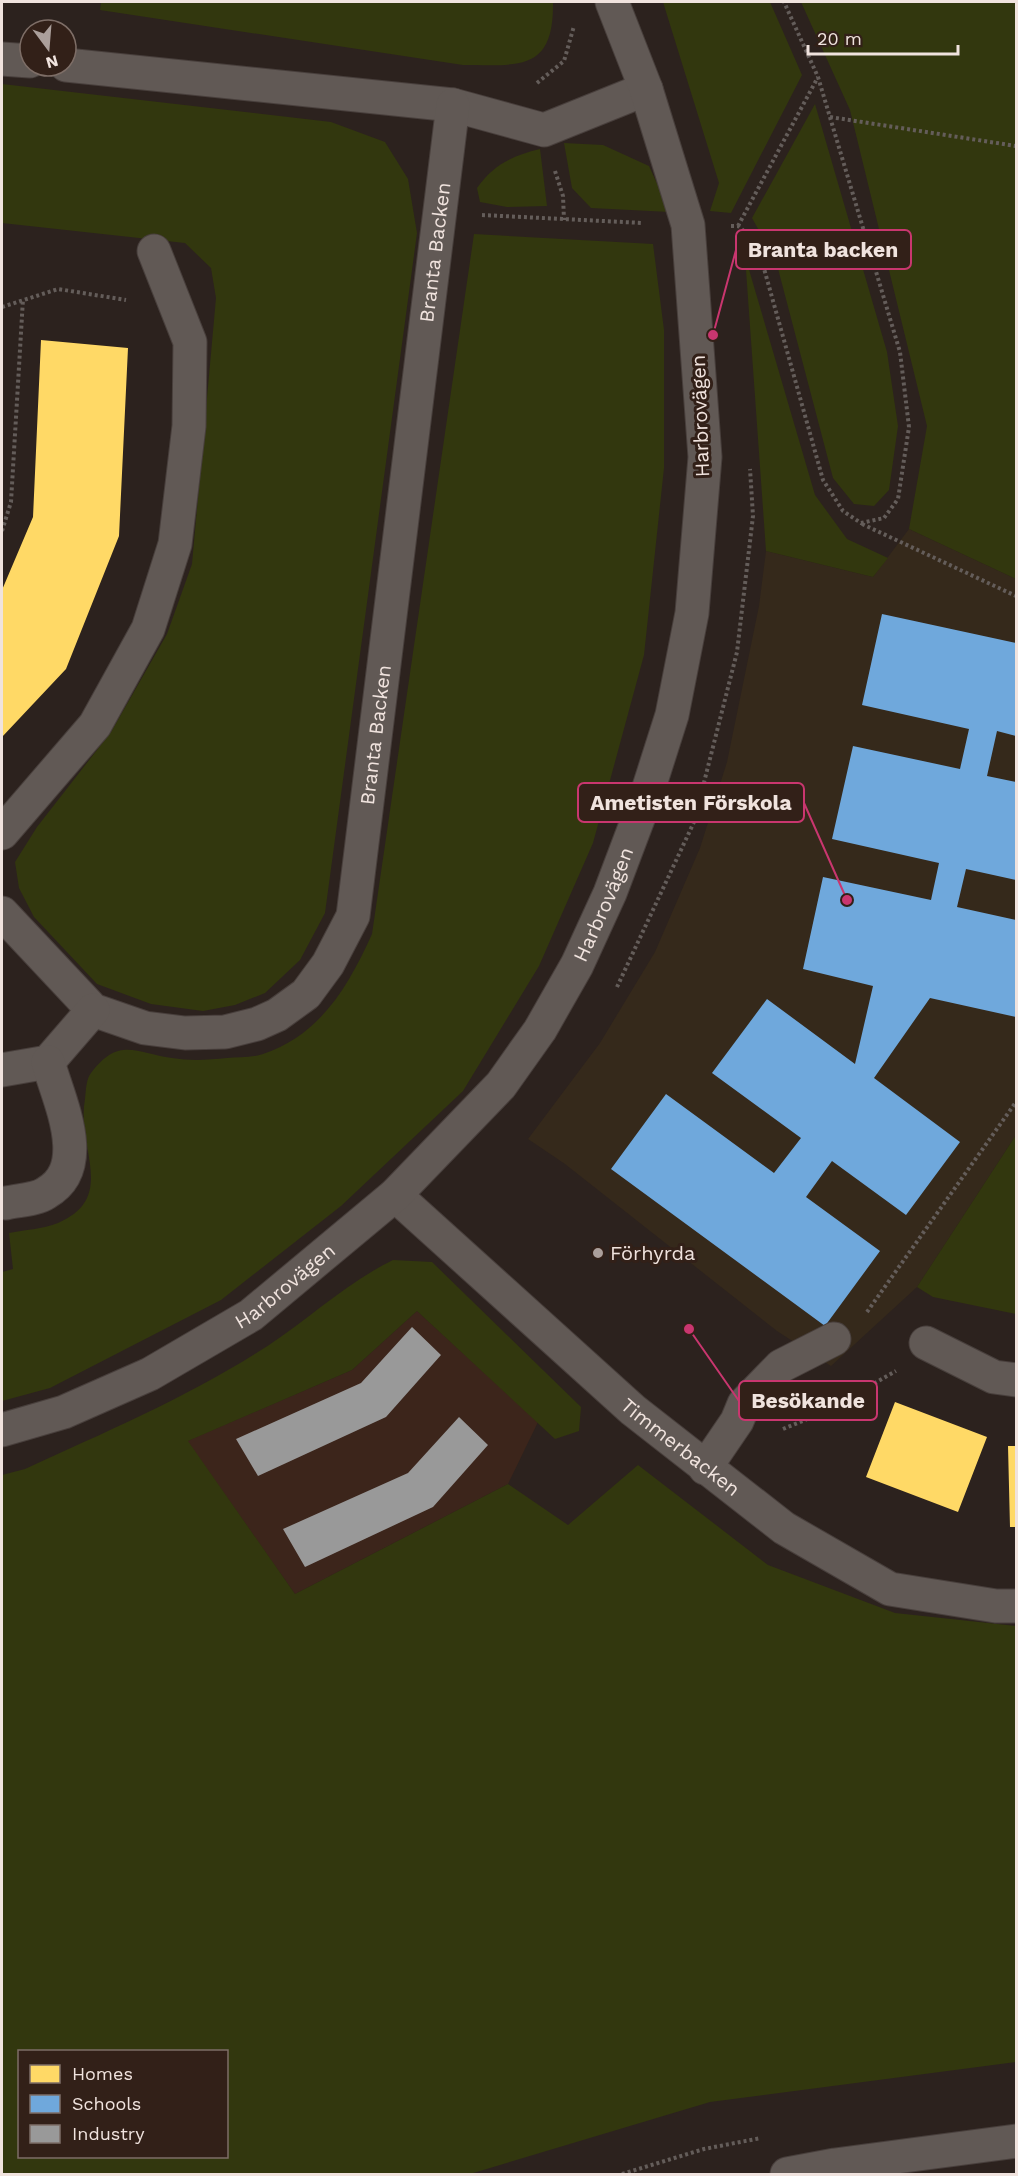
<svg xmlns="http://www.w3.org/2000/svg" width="1018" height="2176" viewBox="0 0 1018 2176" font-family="'Work Sans',sans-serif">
	<rect width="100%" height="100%" fill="#2c221e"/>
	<path fill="#3c251b" d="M417 1311 538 1422 508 1484 295 1594 187 1441 352 1370Z"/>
	<path fill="#35291b" d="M909 529 1016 579V1135L917 1287 831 1366 777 1331 565 1164 528 1139 600 1043 655 952 700 848 727 762 759 606 766 551 873 577Z"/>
	<path fill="#32370e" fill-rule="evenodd" d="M101 2H553C554 72 519 65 463 65L100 10Z
		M663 2H770L802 75 731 213 710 211 719 183Z
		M801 2H1016V579L909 529 927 426 850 110Z
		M2 84 331 122 385 142 408 179 417 233 325 913 300 960 265 993 235 1005 203 1011 151 1004 97 984 34 917 19 888 15 862 37 827 111 732 167 634 192 564 216 298 211 268 185 243 2 223Z
		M815 104 887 352 898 426 889 490 874 506 854 504 833 478 776 261 752 218Z
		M564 143 603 145 649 166 670 212 591 208 572 188Z
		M540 149 547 206 507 207 480 202 477 188C494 164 512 156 540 149Z
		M474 234 653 244 664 330V468L644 655 593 843 539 966 463 1091 341 1206 221 1300 50 1388 2 1401V1272L13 1269 9 1233C24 1230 43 1229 58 1223 118 1197 76 1148 85 1099 86 1091 86 1079 91 1073 119 1036 136 1053 172 1058 189 1061 209 1060 227 1058 238 1057 252 1058 263 1054 320 1035 348 987 372 934Z
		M745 256 815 495 847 539 888 558 873 577 766 551Z
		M1016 1135V1314L933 1297 917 1287Z
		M393 1260 432 1262 581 1407 579 1431 555 1439 417 1311 352 1370 188 1441 295 1594 508 1484 568 1525 638 1465 768 1565 895 1613 1016 1626V2062L710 2102 470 2174H2V1475L25 1469C108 1431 193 1395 269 1345 311 1317 348 1282 393 1260ZM20 2052H226V2156H20Z"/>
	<path fill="#ffd966" d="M41 340 128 348 119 536 66 669 2 737V590L33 517Z
		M895 1402 987 1437 958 1512 866 1477Z
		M1008 1446H1016V1527H1010Z"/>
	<path fill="#6fa8dc" d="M882 614 1016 643V736L997 731 987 776 1016 782V880L966 869 957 907 1016 920V1017L930 998 874 1078 960 1142 906 1215 832 1161 806 1197 880 1251 825 1326 611 1169 666 1094 774 1173 801 1138 712 1073 767 999 855 1064 873 986 803 969 823 877 931 900 939 863 832 839 853 746 960 769 969 729 862 705Z"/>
	<path fill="#999" d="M412 1327 441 1355 386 1417 258 1476 236 1439 361 1383Z
		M459 1417 488 1445 433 1507 305 1567 283 1529 408 1473Z"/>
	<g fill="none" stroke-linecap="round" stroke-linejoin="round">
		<g stroke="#483f3c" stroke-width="35">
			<g id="minor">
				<path d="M2 59 30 61"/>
				<path d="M66 65 453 105 544 130 646 89"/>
				<path d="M2 833 95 725 148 629 175 544 189 426 190 342 154 251"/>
				<path id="s1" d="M2 913 93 1010 145 1028 185 1033 225 1032 257 1024 277 1015 306 994 328 964 353 916 453 105"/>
				<path d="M2 1070 48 1062 93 1010"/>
				<path id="s2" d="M395 1195 633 1410 784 1528 890 1589 996 1606H1016"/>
				<path d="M6 1203C18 1200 36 1200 46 1193 92 1167 59 1101 48 1062"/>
				<path d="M926 1343 994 1377 1016 1380"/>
				<path id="s3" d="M2 1430 64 1412 150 1374 251 1315 395 1195 501 1085 540 1030 577 965 610 893 644 803 672 715 692 613 705 457 688 225 646 89 612 2"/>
				<path d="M705 1468 737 1421 744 1404 781 1366 834 1339"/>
				<path d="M787 2174 835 2165 1016 2141"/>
			</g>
		</g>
		<path stroke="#645d5a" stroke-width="4" stroke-dasharray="3 3" stroke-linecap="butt" d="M537 83 564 61 574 26
			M830 117 1016 146
			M555 171 563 196 564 220
			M482 215 643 223
			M731 226H738L751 237 763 265 823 480 843 511 861 523 884 518 898 499 909 427 900 352 818 77 784 2
			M738 226 818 77
			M2 307 58 289 126 300
			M862 524 1016 596
			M2 531 11 502 23 299
			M617 987 694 822 737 652 753 516 750 469
			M867 1312 1016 1102
			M783 1429 822 1413 896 1371
			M622 2174 704 2149 761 2138"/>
		<use href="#minor" stroke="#615955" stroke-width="33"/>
	</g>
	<circle fill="#ab9f9b" stroke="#322018" stroke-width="2" cx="598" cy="1253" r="6"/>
	<g text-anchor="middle" stroke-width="6" stroke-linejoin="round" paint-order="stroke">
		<g font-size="20" fill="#f0e3de" stroke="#322018">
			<text dy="7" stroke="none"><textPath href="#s1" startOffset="1119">Branta Backen</textPath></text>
			<text transform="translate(700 416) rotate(-92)" y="7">Harbrovägen</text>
			<text dy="7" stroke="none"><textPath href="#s1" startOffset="633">Branta Backen</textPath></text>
			<text dy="7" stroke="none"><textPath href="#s3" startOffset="824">Harbrovägen</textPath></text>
			<text dy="7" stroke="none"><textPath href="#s3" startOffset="320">Harbrovägen</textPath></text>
			<text dy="7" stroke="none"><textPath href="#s2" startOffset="381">Timmerbacken</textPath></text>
		</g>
		<g font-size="20" fill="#f0e3de" stroke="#322018" text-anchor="start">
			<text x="610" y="1260">Förhyrda</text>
		</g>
	</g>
	<path fill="none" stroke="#c9366f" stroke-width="2" d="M713 335L736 250M847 900L804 803M689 1329L739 1401"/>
	<g fill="#c9366f" stroke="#322018" stroke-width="2">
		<circle cx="713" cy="335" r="6"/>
		<circle cx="847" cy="900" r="6"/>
		<circle cx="689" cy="1329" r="6"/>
	</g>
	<g fill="#322018" stroke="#c9366f" stroke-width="2">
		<rect x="736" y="230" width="175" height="39" rx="6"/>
		<rect x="578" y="783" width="226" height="39" rx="6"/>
		<rect x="739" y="1381" width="138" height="39" rx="6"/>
	</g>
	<g font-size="21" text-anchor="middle" font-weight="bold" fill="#f0e3de">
		<text x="823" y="257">Branta backen</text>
		<text x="691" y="810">Ametisten Förskola</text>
		<text x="808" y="1408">Besökande</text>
	</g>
	<rect width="1018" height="2176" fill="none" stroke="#f0e3de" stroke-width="6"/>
	<rect x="18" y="2050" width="210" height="108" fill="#322018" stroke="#7e6e67" stroke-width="1.5"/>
	<rect x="30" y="2065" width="30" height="18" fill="#ffd966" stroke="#7e6e67" stroke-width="1.5"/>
	<text x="72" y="2080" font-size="18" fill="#f0e3de">Homes</text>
	<rect x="30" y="2095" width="30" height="18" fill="#6fa8dc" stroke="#7e6e67" stroke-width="1.5"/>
	<text x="72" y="2110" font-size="18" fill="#f0e3de">Schools</text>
	<rect x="30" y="2125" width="30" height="18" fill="#999999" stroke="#7e6e67" stroke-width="1.5"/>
	<text x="72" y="2140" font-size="18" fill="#f0e3de">Industry</text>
	<g transform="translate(48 48) rotate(164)"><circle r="28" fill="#322018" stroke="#7e6e67" stroke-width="1.5"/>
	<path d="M0-4.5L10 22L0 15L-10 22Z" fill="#ab9f9b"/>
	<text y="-9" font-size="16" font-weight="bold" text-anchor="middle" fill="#f0e3de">N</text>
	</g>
	<path d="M808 45v9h150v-9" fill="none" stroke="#f0e3de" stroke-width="3"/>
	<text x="817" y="45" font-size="18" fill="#f0e3de" stroke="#322018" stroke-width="4.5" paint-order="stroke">20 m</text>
</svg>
